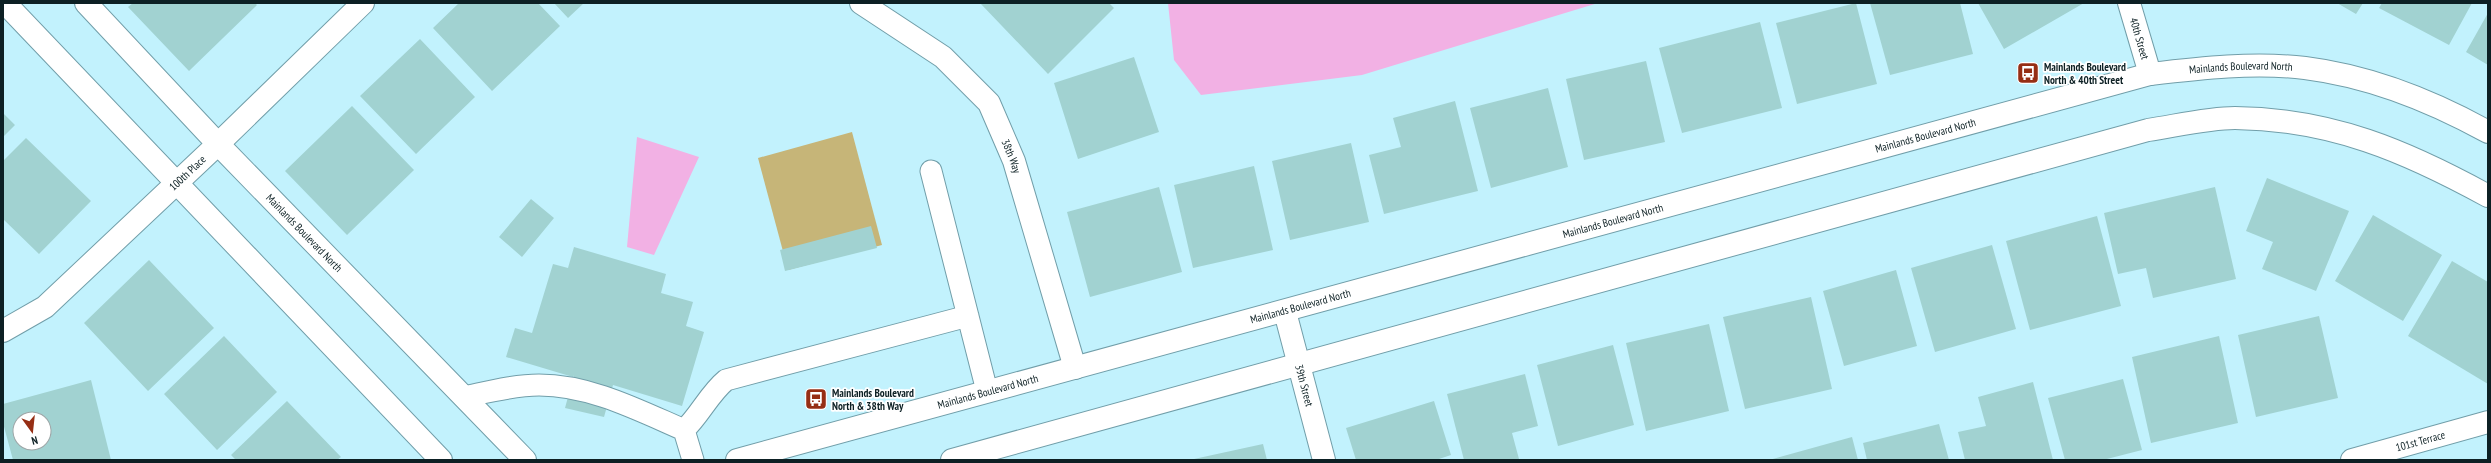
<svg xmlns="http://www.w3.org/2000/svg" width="2491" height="463" viewBox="0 0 2491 463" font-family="'PT Sans Narrow',sans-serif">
	<rect width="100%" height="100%" fill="#c2f2fd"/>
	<path fill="#c6b578" d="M852 132 882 245 788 270 758 158Z"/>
	<path fill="#f2b1e4" d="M1168 3H1598L1362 75 1201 95 1174 60Z
		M637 137 699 157 654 255 627 247Z"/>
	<path fill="#a1d2d1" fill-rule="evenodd" d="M133 3H255L257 5 189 71 128 7Z
		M459 3H538L560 26 492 91 433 28Z
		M554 3H584L568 18Z
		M980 3H1109L1114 8 1048 74Z
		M1856 3 1877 84 1797 104 1776 23Z
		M1870 3H1960L1973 54 1890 75Z
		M1978 3H2084L2004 49Z
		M2337 3H2363L2356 14Z
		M2382 3H2472L2449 45 2379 8Z
		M2488 13V65L2466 52Z
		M1760 22 1782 108 1682 133 1659 48Z
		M420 39 475 97 416 154 360 96Z
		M1134 57 1159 132 1078 159 1054 83Z
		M1646 61 1665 142 1584 160 1566 79Z
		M1548 88 1568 167 1491 188 1470 108Z
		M1455 101 1478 191 1384 214 1369 155 1401 147 1393 118Z
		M352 106 414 170 347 235 285 171Z
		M3 113 15 125 3 137Z
		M26 138 91 201 39 254 3 219V161Z
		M1351 143 1369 222 1290 240 1272 161Z
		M1254 166 1273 250 1193 268 1174 185Z
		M2267 178 2349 211 2316 291 2262 269 2273 242 2246 231Z
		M1159 187 1182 272 1090 297 1067 212Z
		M2215 187 2236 279 2153 298 2146 268 2118 274 2104 213Z
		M531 199 554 218 522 257 499 237Z
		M2373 215 2442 255 2403 321 2335 281Z
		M2097 216 2121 306 2030 330 2006 241Z
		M871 226 877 248 785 271 780 250Z
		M1992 245 2016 329 1935 352 1911 268Z
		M574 247 666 274 661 293 693 302 686 326 704 332 682 406 613 385 604 417 565 408 574 375 573 377 506 357 515 328 532 333 553 264 568 268Z
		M149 260 214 328 148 391 84 323Z
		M2452 261 2488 282V384L2408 336Z
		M1896 270 1917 346 1844 366 1823 291Z
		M1811 297 1832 389 1745 409 1723 317Z
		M2319 316 2338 398 2256 417 2238 335Z
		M1709 324 1729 411 1646 431 1626 343Z
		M224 336 277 392 217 450 164 394Z
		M2219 336 2238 423 2151 443 2132 357Z
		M1613 345 1634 425 1558 446 1537 365Z
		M1525 374 1538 426 1512 433 1519 459 1464 460 1447 394Z
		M2123 379 2142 450 2103 460H2065L2048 398Z
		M91 380 111 460H13L3 423V404ZM20 419H44V443H20Z
		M2033 382 2053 460H1965L1958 432 1986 426 1978 397Z
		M287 401 341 457 337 460H236L231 455Z
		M1434 401 1451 455 1436 460H1356L1346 428Z
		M1939 424 1949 460H1867L1863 443Z
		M1852 437 1858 460H1769Z
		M1263 444 1267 460H1194V459Z"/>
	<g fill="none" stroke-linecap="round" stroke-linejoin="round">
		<g stroke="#719ea9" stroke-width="23">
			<path id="lane" d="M931 171 987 391
				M464 397C488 392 514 385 539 385 590 385 638 410 684 430L693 460
				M684 430C700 415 709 394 726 380L968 316"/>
		</g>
		<g stroke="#719ea9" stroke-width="24">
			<g id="street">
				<path id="s1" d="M861 3 943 57 989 103 1014 161 1075 368"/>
				<path id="s2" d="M2129 3 2150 74"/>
				<path id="s3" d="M1285 312 1324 460"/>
				<path id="s4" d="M3 331 45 307 218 144 363 3"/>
				<path id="s5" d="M2352 460 2488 422"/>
			</g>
		</g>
		<g stroke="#719ea9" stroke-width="24">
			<g id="secondary">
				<path d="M5 3 441 460"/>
				<path id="s6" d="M86 3 218 144 525 460"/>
				<path id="s7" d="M737 460 2150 74C2201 68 2254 62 2305 68 2369 76 2432 101 2488 132"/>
				<path d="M952 460 2148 130C2175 126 2208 118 2235 118 2331 119 2406 151 2488 196"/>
			</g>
		</g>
		<use href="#lane" stroke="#fff" stroke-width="21"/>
		<use href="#street" stroke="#fff" stroke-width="22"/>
		<use href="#secondary" stroke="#fff" stroke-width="22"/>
	</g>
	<defs>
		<g id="bus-square" transform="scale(1.15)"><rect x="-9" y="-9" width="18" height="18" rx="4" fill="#962e14" stroke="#fff"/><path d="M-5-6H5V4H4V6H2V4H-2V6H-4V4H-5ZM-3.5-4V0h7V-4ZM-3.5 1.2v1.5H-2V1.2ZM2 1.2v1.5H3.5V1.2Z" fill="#fff"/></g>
	</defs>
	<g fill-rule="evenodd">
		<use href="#bus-square" x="2028" y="73"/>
		<use href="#bus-square" x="816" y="399"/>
	</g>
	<g text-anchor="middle" stroke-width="3.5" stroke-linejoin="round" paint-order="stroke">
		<g font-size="11" fill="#0d2024" stroke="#fff">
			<text dy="4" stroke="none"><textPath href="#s2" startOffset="37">40th Street</textPath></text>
			<text dy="4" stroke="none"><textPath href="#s7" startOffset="1556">Mainlands Boulevard North</textPath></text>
			<text dy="4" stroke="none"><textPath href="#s7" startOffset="1232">Mainlands Boulevard North</textPath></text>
			<text dy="4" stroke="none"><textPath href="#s1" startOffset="221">38th Way</textPath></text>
			<text dy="4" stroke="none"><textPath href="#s4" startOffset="244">100th Place</textPath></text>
			<text dy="4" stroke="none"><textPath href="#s7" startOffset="908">Mainlands Boulevard North</textPath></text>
			<text dy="4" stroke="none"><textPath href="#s6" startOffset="317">Mainlands Boulevard North</textPath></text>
			<text dy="4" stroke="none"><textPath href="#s7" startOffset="584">Mainlands Boulevard North</textPath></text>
			<text dy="4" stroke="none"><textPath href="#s3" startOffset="76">39th Street</textPath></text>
			<text dy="4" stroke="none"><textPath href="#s7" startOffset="260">Mainlands Boulevard North</textPath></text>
			<text dy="4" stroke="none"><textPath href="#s5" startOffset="71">101st Terrace</textPath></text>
		</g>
		<g font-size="11" font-weight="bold" fill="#0d2024" stroke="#fff" text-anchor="start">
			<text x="2044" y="71">Mainlands Boulevard<tspan x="2044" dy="13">North &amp; 40th Street</tspan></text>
			<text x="832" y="397">Mainlands Boulevard<tspan x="832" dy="13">North &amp; 38th Way</tspan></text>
		</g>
	</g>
	<rect width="2491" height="463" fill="none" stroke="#0d2024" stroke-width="8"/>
	<g transform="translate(32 431) rotate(165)"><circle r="19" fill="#ffffff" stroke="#9ea6a7"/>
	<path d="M0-3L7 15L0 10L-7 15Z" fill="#962e14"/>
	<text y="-6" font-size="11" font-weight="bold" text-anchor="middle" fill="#0d2024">N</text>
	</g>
</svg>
